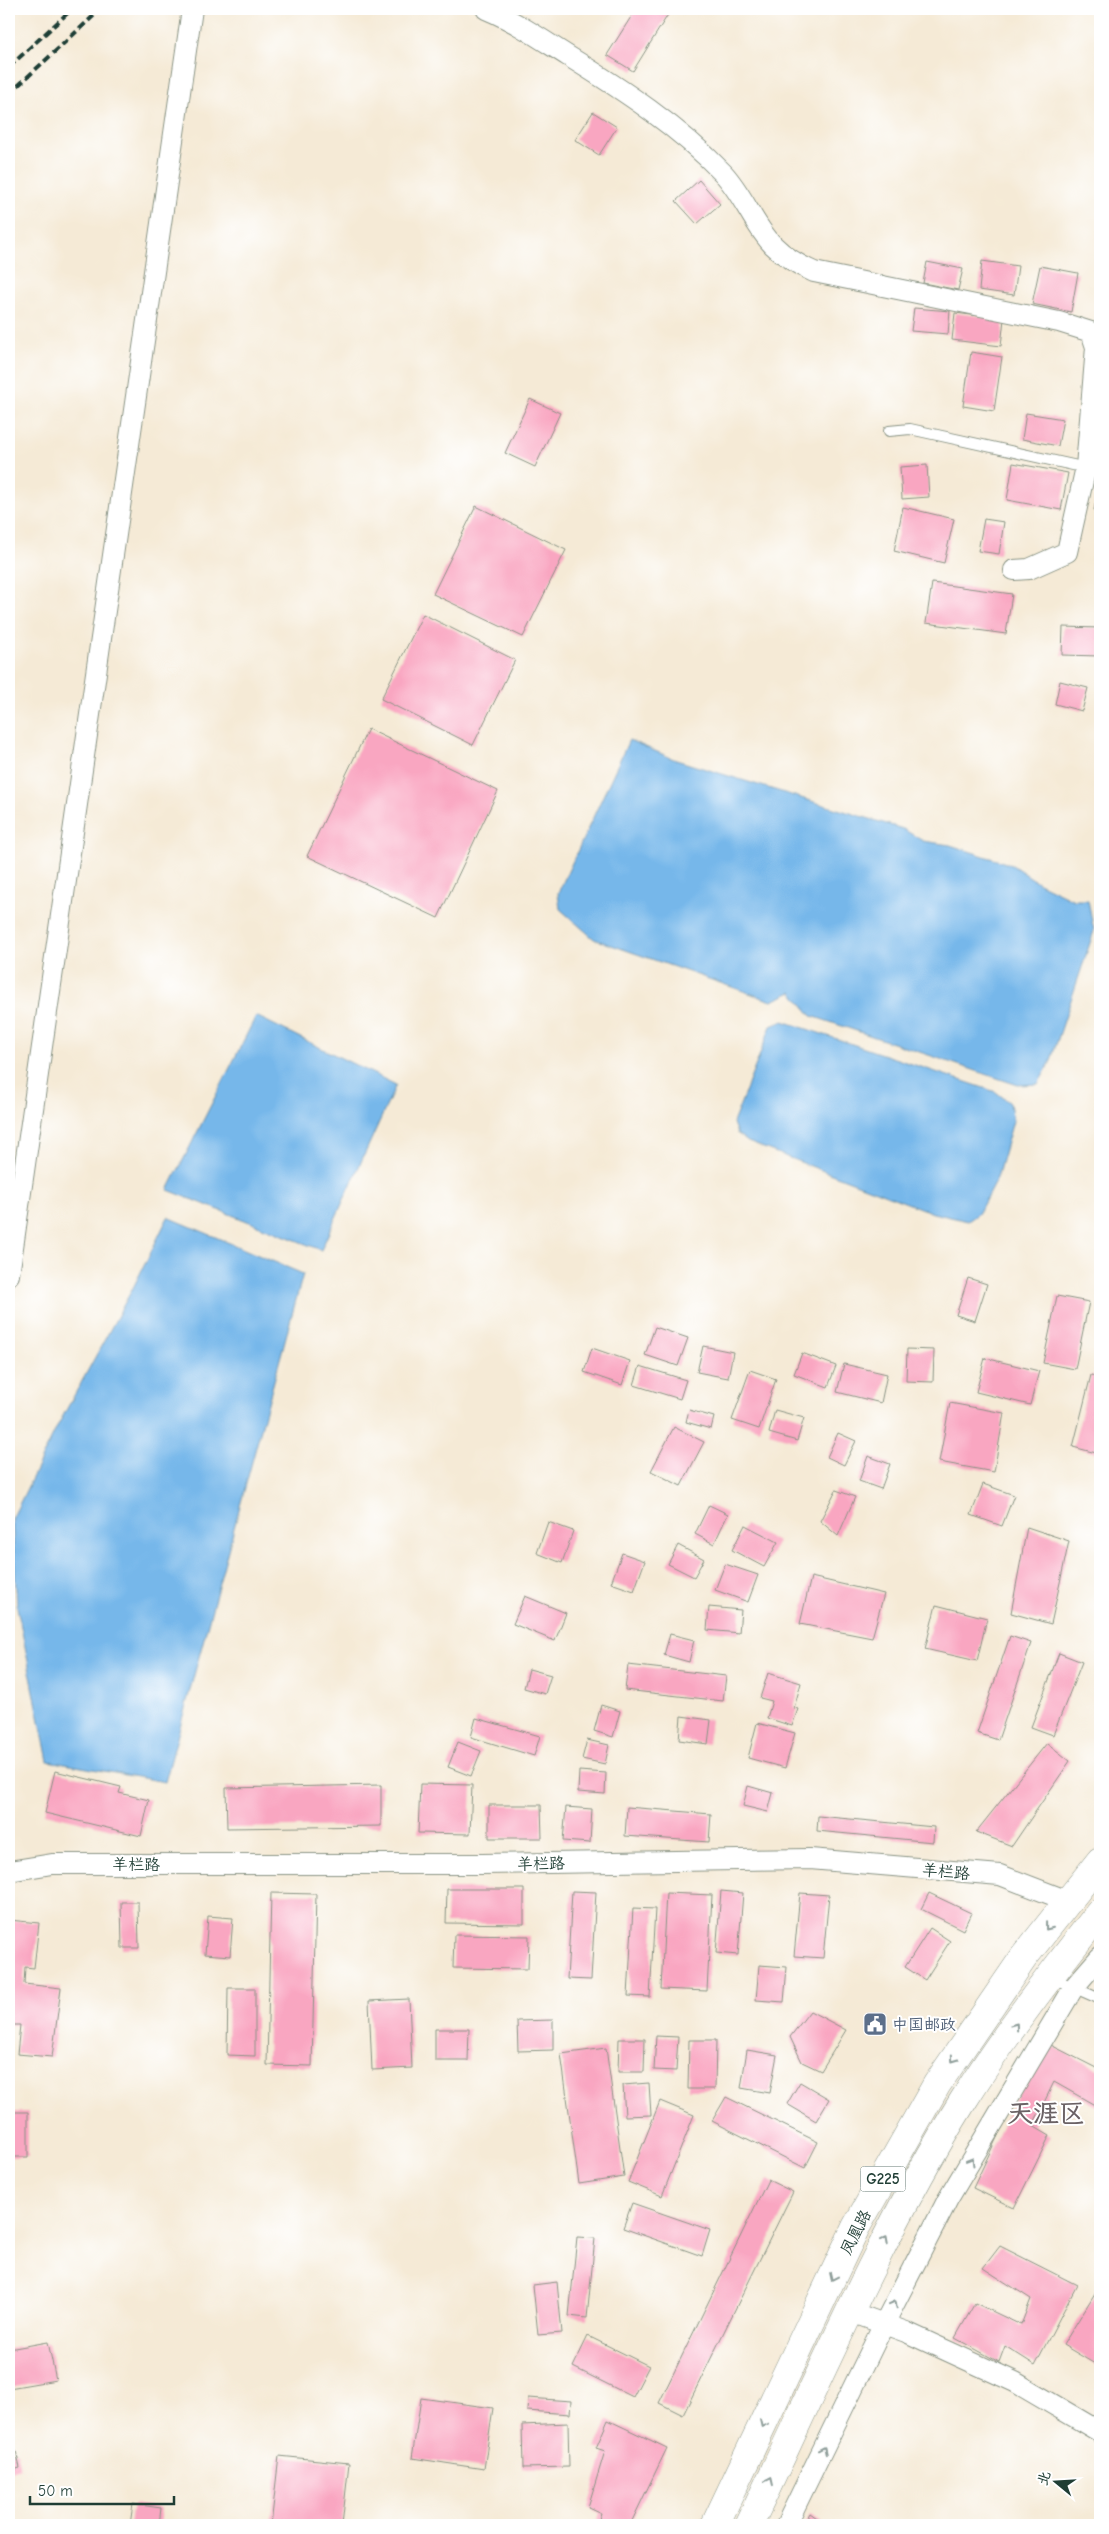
<svg xmlns="http://www.w3.org/2000/svg" width="1109" height="2534" viewBox="0 0 1109 2534" font-family="'Comic Neue','LXGW WenKai TC',sans-serif">
	<rect width="100%" height="100%" fill="#fff"/>
	<filter id="ink" filterUnits="userSpaceOnUse"><feTurbulence type="fractalNoise" baseFrequency=".02" numOctaves="2"/><feDisplacementMap in="SourceGraphic" scale="10" xChannelSelector="R" yChannelSelector="G"/><feConvolveMatrix kernelMatrix="1 2 1 2 8 2 1 2 1" color-interpolation-filters="sRGB"/></filter>
	<filter id="wash" filterUnits="userSpaceOnUse"><feTurbulence type="fractalNoise" baseFrequency=".0096" numOctaves="4" result="noise"/><feDisplacementMap in="SourceGraphic" scale="20" xChannelSelector="R" yChannelSelector="G"/><feGaussianBlur stdDeviation="1.12" result="paint"/><feColorMatrix in="noise" values="0 0 0 0 0 0 0 0 0 0 0 0 0 0 0 0 0 1.4 0 .05"/><feComposite in="paint" operator="in"/></filter>
	<g filter="url(#wash)">
		<rect width="100%" height="100%" fill="#f5ead6"/>
		<path fill="#76b7ea" stroke="#4a7a8f" d="M629 740 676 760 903 829 923 841 950 845 1012 865 1039 883 1074 900H1088L1094 931 1050 1063 1038 1084 1018 1085 812 1016 792 992 772 1001 594 939 560 909 558 893Z
			M256 1016 396 1085 321 1250 168 1190Z
			M783 1021 996 1092 1010 1103 1013 1121 997 1178 978 1214 968 1221 933 1213 748 1142 737 1134 733 1123 771 1026Z
			M168 1217 303 1274 165 1782 48 1761 17 1607 12 1519 58 1425 134 1286Z"/>
		<g id="blocks">
			<path fill="#f9a6c1" d="M636 9H661L669 13 633 71 607 55Z
				M593 112 617 127 599 155 575 140Z
				M699 180 720 204 697 224 676 201Z
				M982 261 1018 266 1014 295 979 290Z
				M927 262 963 269 958 290 923 283Z
				M1040 266 1078 273 1071 312 1032 304Z
				M914 308 950 311 948 334 911 331Z
				M955 313 1004 319 1001 346 952 340Z
				M971 352 1002 357 994 411 963 406Z
				M530 399 560 413 535 467 505 453Z
				M1026 413 1063 419 1058 446 1022 439Z
				M1013 463 1068 473 1061 510 1007 500Z
				M927 465 929 497 902 499 900 467Z
				M1098 491 1100 492V512L1094 510Z
				M476 506 566 550 523 637 433 594Z
				M903 507 954 519 944 563 894 551Z
				M984 519 1004 522 999 554 978 551Z
				M932 583 1012 594 1006 634 926 623Z
				M423 614 515 660 473 745 381 699Z
				M1063 627 1100 628V656L1062 655Z
				M1060 681 1088 688 1082 711 1055 704Z
				M368 729 498 791 438 918 307 856Z
				M968 1278 987 1284 975 1321 956 1315Z
				M1057 1296 1089 1302 1075 1369 1043 1363Z
				M655 1327 688 1338 678 1366 645 1355Z
				M703 1346 733 1352 728 1378 697 1372Z
				M592 1348 630 1361 622 1385 584 1372Z
				M907 1349 934 1350 933 1382 906 1381Z
				M802 1353 836 1366 828 1387 794 1374Z
				M985 1358 1039 1371 1030 1405 976 1392Z
				M844 1364 887 1374 881 1403 837 1392Z
				M640 1366 686 1380 680 1399 634 1385Z
				M750 1370 776 1379 759 1429 732 1420Z
				M1091 1375 1100 1377V1454L1073 1447Z
				M950 1403 1004 1413 994 1472 939 1462Z
				M689 1410 714 1417 711 1429 686 1422Z
				M775 1410 804 1418 797 1441 769 1433Z
				M674 1427 704 1442 681 1486 651 1471Z
				M838 1433 856 1441 844 1465 827 1457Z
				M868 1456 890 1464 881 1489 859 1481Z
				M983 1484 1014 1495 1002 1526 971 1515Z
				M836 1490 855 1497 838 1536 820 1521Z
				M709 1505 728 1514 714 1544 695 1534Z
				M548 1522 573 1531 562 1563 537 1553Z
				M745 1525 778 1542 764 1567 732 1550Z
				M1027 1527 1069 1541 1051 1624 1011 1613Z
				M678 1545 704 1559 694 1577 668 1564Z
				M622 1553 645 1561 634 1591 611 1583Z
				M725 1564 758 1575 748 1602 715 1590Z
				M811 1577 884 1594 872 1638 800 1624Z
				M525 1596 566 1613 555 1641 513 1624Z
				M936 1605 987 1618 977 1661 925 1649Z
				M709 1607 741 1610 739 1633 707 1630Z
				M670 1634 694 1640 689 1662 664 1655Z
				M1010 1636 1031 1643 998 1740 977 1733Z
				M1059 1653 1082 1662 1053 1735 1031 1727Z
				M628 1665 726 1676 723 1701 625 1690Z
				M529 1669 551 1675 545 1694 524 1688Z
				M768 1673 801 1683 794 1708 798 1709 792 1726 767 1718 772 1701 760 1698Z
				M601 1705 620 1711 613 1737 594 1731Z
				M681 1716 711 1720 708 1744 679 1740Z
				M476 1718 540 1736 534 1756 471 1737Z
				M757 1723 795 1733 785 1768 748 1758Z
				M587 1740 609 1745 605 1764 582 1759Z
				M458 1742 481 1751 471 1776 448 1767Z
				M1047 1743 1070 1761 1012 1846 976 1832Z
				M55 1771 121 1787 119 1793 149 1800 141 1836 45 1813Z
				M579 1771 606 1773 605 1794 578 1792Z
				M420 1784 472 1785 470 1834 418 1833Z
				M381 1785V1826L227 1828 226 1788Z
				M748 1786 773 1793 768 1812 743 1806Z
				M489 1805H541L542 1838H489Z
				M566 1807 592 1809 590 1843 563 1841Z
				M627 1807 711 1814 709 1842 625 1836Z
				M818 1816 934 1827 933 1842 817 1831Z
				M447 1889H524V1924L446 1923Z
				M572 1891 596 1892 591 1980 567 1979Z
				M721 1891 743 1893 738 1955 716 1953Z
				M271 1893 316 1894 312 2066 267 2065Z
				M666 1893 712 1895 707 1991 661 1989Z
				M800 1893 829 1895 823 1958 794 1956Z
				M929 1893 971 1913 963 1930 921 1909Z
				M121 1902H138L139 1948H122Z
				M633 1908 655 1909 650 1997 628 1996Z
				M208 1916 233 1918 230 1956 205 1954Z
				M9 1920 39 1923 34 1968 25 1967 24 1984 61 1988 52 2057 17 2054 20 2025H9Z
				M930 1928 950 1941 925 1980 905 1967Z
				M454 1935 529 1936 528 1969 453 1968Z
				M759 1965 787 1967 784 2002 756 2000Z
				M228 1988H255V2056L227 2055Z
				M409 1999 412 2068 372 2070 369 2001Z
				M810 2011 846 2030 821 2071 802 2062 790 2037Z
				M553 2020V2050L518 2051 517 2021Z
				M435 2029H469L468 2061H435Z
				M656 2036 678 2037 676 2071 654 2070Z
				M619 2039H645L644 2072H618Z
				M689 2040H716L715 2089H688Z
				M1043 2041 1100 2070V2108L1054 2082 1033 2125 1050 2135 1014 2208 973 2188Z
				M606 2048 624 2177 579 2184 561 2054Z
				M747 2050 777 2055 770 2093 741 2088Z
				M800 2082 829 2099 816 2121 787 2104Z
				M649 2083 651 2115 625 2116 623 2085Z
				M726 2097 818 2142 805 2168 712 2121Z
				M660 2101 694 2115 662 2196 628 2182Z
				M9 2112H28V2157H9Z
				M768 2180 793 2192 683 2415 659 2403Z
				M632 2203 710 2230 702 2256 623 2228Z
				M577 2237 595 2238 587 2318 569 2316Z
				M1000 2246 1077 2285 1035 2365 1005 2346 999 2362 955 2338 975 2303 1021 2325 1031 2299 983 2268Z
				M557 2282 562 2333 538 2335 533 2285Z
				M1100 2285V2367L1063 2345Z
				M588 2336 649 2366 633 2397 573 2367Z
				M48 2342 56 2380 9 2388V2349Z
				M421 2398 493 2408 484 2469 412 2458Z
				M528 2398 571 2401 570 2414 527 2411Z
				M608 2420 667 2448 630 2525H597L601 2513 588 2507 605 2451 596 2448Z
				M568 2423 569 2467 523 2468 522 2425Z
				M16 2451 20 2468 9 2471V2453Z
				M279 2456 349 2463 342 2525H271Z
				M133 2504 161 2508 159 2525H130Z
				M810 2513 827 2525H803Z"/>
		</g>
	</g>
	<g filter="url(#ink)">
		<use href="#blocks" fill-opacity="0" stroke="#8a9485" stroke-width="1"/>
		<g fill="none" stroke-linecap="round" stroke-linejoin="round">
			<g stroke="#8a9485" stroke-width="12">
				<path id="lane" d="M889 431 910 429 1100 471
					M1050 1977 1100 1999"/>
			</g>
			<g stroke="#8a9485" stroke-width="22">
				<path id="street" d="M486 9C515 21 541 39 568 56 623 90 678 126 723 173 743 194 754 226 773 245 785 257 798 265 814 272L1059 322 1091 332 1096 347 1086 467 1067 552 1029 569 1014 570
					M9 1275 192 9
					M9 1871 52 1864H482L810 1859 1000 1875 1068 1901
					M851 2312 906 2332 1015 2382 1100 2432
					M786 2525 884 2324 948 2199 1074 1987 1100 1957"/>
			</g>
			<g stroke="#8a9485" stroke-width="29">
				<path id="highway" d="M715 2525 856 2227 937 2084 1024 1957 1100 1861
					M749 2525C817 2383 880 2235 963 2101 1004 2035 1052 1973 1100 1912"/>
			</g>
			<use href="#lane" stroke="#fff" stroke-width="10"/>
			<use href="#street" stroke="#fff" stroke-width="20"/>
			<use href="#highway" stroke="#fff" stroke-width="28"/>
			<path stroke="#1f3d34" stroke-width="4" stroke-dasharray="8 4" stroke-linecap="butt" d="M9 67 72 9
				M9 94 101 9"/>
		</g>
		<defs><path id="oneway-chevron" d="M-2-3.5L2.5 0L-2 3.5" fill="none" stroke-width="1.6" stroke-linecap="round" stroke-linejoin="round" transform="scale(1.25)"/></defs>
		<g stroke="#8f9e9a">
			<use href="#oneway-chevron" transform="translate(1048 1927) rotate(128)"/>
			<use href="#oneway-chevron" transform="translate(1015 2026) rotate(-55)"/>
			<use href="#oneway-chevron" transform="translate(954 2059) rotate(125)"/>
			<use href="#oneway-chevron" transform="translate(971 2161) rotate(-59)"/>
			<use href="#oneway-chevron" transform="translate(885 2240) rotate(-62)"/>
			<use href="#oneway-chevron" transform="translate(833 2277) rotate(115)"/>
			<use href="#oneway-chevron" transform="translate(894 2304) rotate(-62)"/>
			<use href="#oneway-chevron" transform="translate(763 2424) rotate(115)"/>
			<use href="#oneway-chevron" transform="translate(823 2450) rotate(-64)"/>
			<use href="#oneway-chevron" transform="translate(770 2481) rotate(-65)"/>
		</g>
	</g>
	<defs>
		<g id="civic-square" transform="scale(1.25)"><rect x="-9" y="-9" width="18" height="18" rx="4" fill="#5c6f8a" stroke="#fff"/><path d="M-.6-6.5H3V-4.5H.6V-3L4-1V1h2V6H-6V1h2V-1L-.6-3ZM-1.2 2.5V6h2.4V2.5Z" fill="#fff"/></g>
	</defs>
	<g fill-rule="evenodd">
		<use href="#civic-square" x="875" y="2024"/>
	</g>
	<g text-anchor="middle" stroke-width="4" stroke-linejoin="round" paint-order="stroke">
		<rect fill="#fff" stroke="#627771" stroke-width="1" x="860.5" y="2166.5" width="45" height="25" rx="4"/>
		<g font-size="15" font-weight="bold" fill="#1f3d34">
			<text x="883" y="2184">G225</text>
		</g>
		<g font-size="16" fill="#1f3d34" stroke="#fff">
			<text transform="translate(541 1863) rotate(-1)" y="6">羊栏路</text>
			<text x="136" y="1870">羊栏路</text>
			<text transform="translate(946 1871) rotate(5)" y="6">羊栏路</text>
			<text transform="translate(855 2232) rotate(-63)" y="6">凤凰路</text>
		</g>
		<g font-size="16" fill="#4e5e75" stroke="#fff" text-anchor="start">
			<text x="892" y="2030">中国邮政</text>
		</g>
		<g font-size="26" font-weight="bold" fill="#6b6265" stroke="#fff">
			<text x="1046" y="2122">天涯区</text>
		</g>
	</g>
	<rect width="1109" height="2534" fill="none" stroke="#fff" stroke-width="30"/>
	<g transform="translate(1056 2482) rotate(288)" stroke="#ffffff" stroke-width="4" paint-order="stroke">
	<path d="M0-4L9 19L0 12L-9 19Z" fill="#1f3d34"/>
	<text y="-8" font-size="14" font-weight="bold" text-anchor="middle" fill="#1f3d34">北</text>
	</g>
	<path d="M30 2496v8h144v-8" fill="none" stroke="#1f3d34" stroke-width="2.5"/>
	<text x="38" y="2496" font-size="15" fill="#1f3d34" stroke="#ffffff" stroke-width="4" paint-order="stroke">50 m</text>
</svg>
